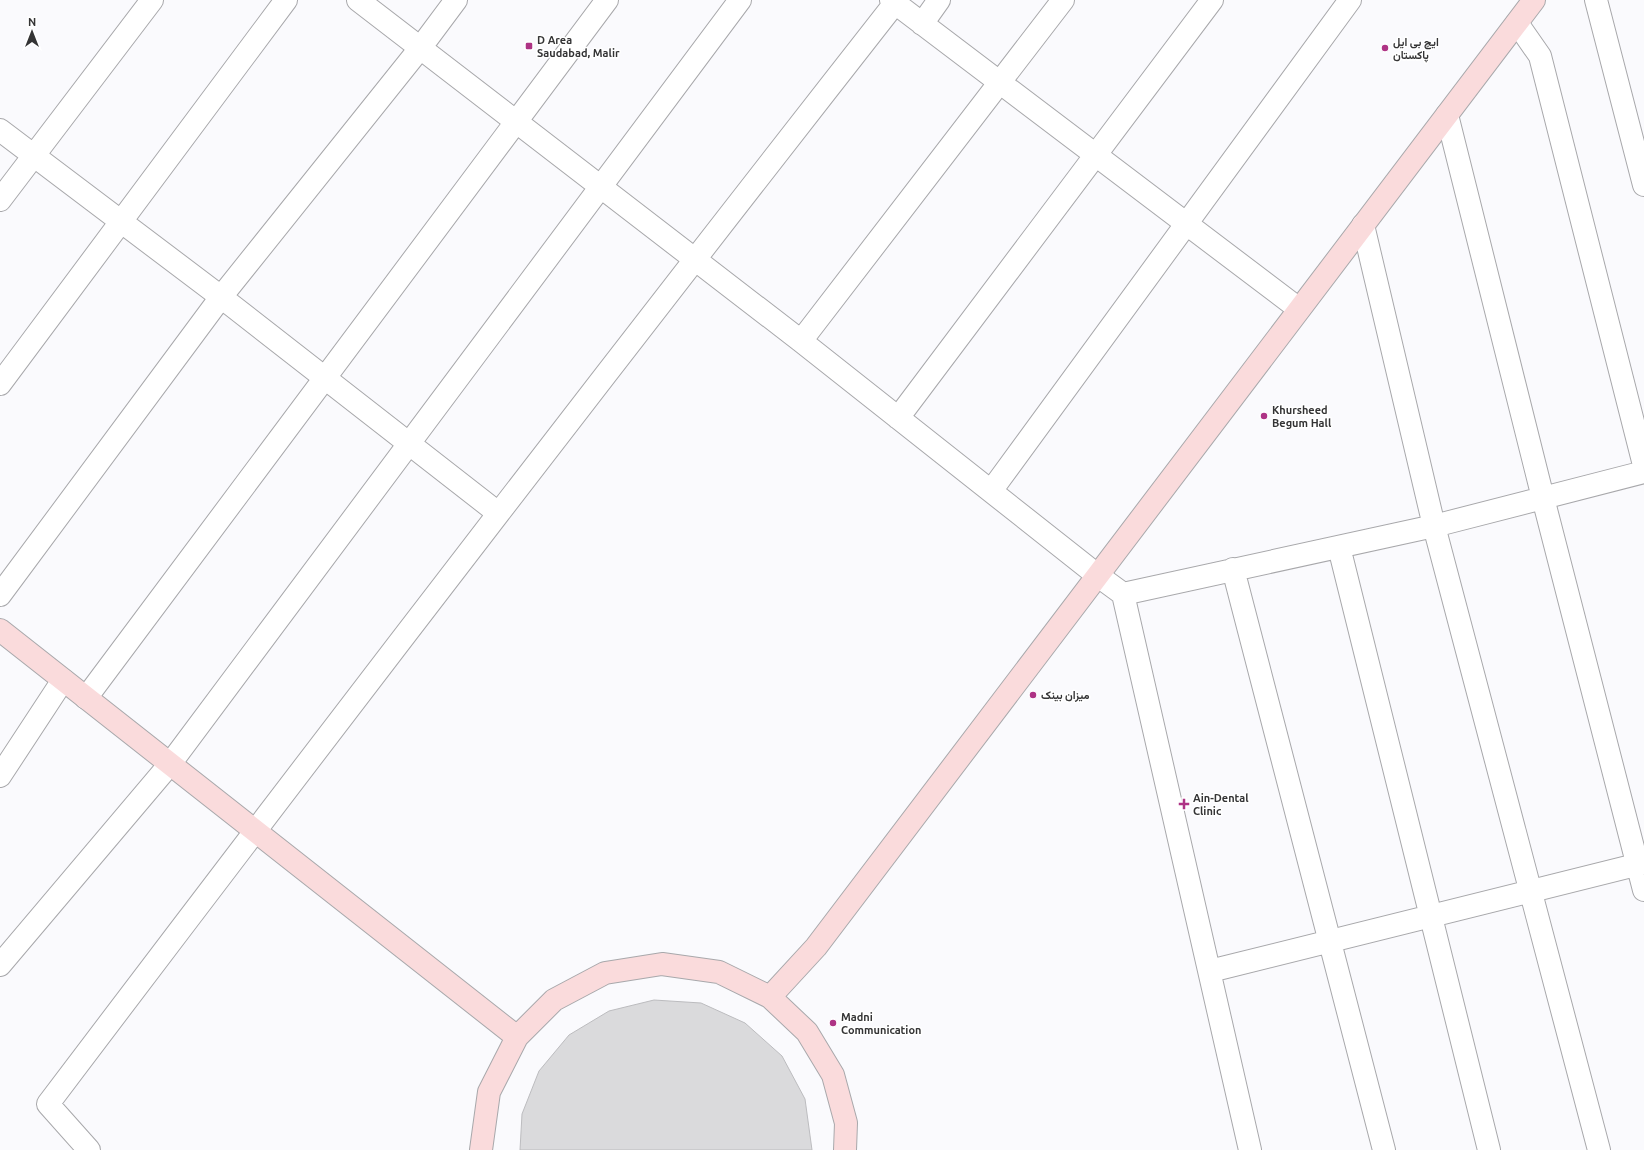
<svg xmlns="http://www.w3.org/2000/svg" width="1644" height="1150" viewBox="0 0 1644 1150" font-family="Ubuntu,Vazirmatn,sans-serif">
	<rect width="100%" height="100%" fill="#fafafd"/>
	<path fill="#dadadc" stroke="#bcbcbf" d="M654 1000 701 1003 745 1023 782 1056 805 1099 812 1150H520L522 1114 539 1071 569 1035 609 1011Z"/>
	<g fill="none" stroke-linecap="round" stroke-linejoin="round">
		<g stroke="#a8a8ab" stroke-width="24">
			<path id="street" d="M358 0 801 341 1097 575 1123 594 1434 526 1644 472
				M891 0 1299 309
				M1596 0 1644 185
				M1517 23 1540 56 1644 465
				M922 24 939 0
				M1447 115 1543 498 1644 890
				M0 130 221 297 498 513
				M0 200 152 0
				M1363 225 1434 526 1599 1150
				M801 341 1063 0
				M0 384 286 0
				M898 418 1212 0
				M991 491 1350 0
				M1339 547 1489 1150
				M1233 569 1384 1150
				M1123 594 1250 1150
				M0 595 221 297 421 47 456 0
				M86 698 607 0
				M0 776 63 680
				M0 965 170 764 740 0
				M1210 971 1644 863
				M89 1150 48 1104C327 735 609 368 895 3"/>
		</g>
		<g stroke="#a8a8ab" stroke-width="24">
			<path id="secondary" d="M0 630 517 1037
				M770 997 816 947 1534 0
				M481 1150 489 1092 517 1037 554 1000 605 973 662 964 719 972 770 997 807 1032 833 1075 846 1123 845 1150"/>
		</g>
		<use href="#street" stroke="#fff" stroke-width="22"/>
		<use href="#secondary" stroke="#fadbdc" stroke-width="22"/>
	</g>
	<g fill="#ae3385" stroke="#fff" stroke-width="1.5">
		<rect x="525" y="42" width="8" height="8" rx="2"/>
		<circle cx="1385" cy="48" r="4"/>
		<circle cx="1264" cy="416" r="4"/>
		<circle cx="1033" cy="695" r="4"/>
		<path d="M1182 798h4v4h4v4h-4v4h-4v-4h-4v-4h4z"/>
		<circle cx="833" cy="1023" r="4"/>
	</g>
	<g text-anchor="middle" stroke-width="3" stroke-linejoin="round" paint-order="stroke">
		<g font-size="11" font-weight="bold" fill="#343435" stroke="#fff" text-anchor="start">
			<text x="537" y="44">D Area<tspan x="537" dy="13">Saudabad, Malir</tspan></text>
			<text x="1393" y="46">ایچ بی ایل<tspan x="1393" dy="13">پاکستان</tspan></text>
			<text x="1272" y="414">Khursheed<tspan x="1272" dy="13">Begum Hall</tspan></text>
			<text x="1041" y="699">میزان بینک</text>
			<text x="1193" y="802">Ain-Dental<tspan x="1193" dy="13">Clinic</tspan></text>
			<text x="841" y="1021">Madni<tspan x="841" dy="13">Communication</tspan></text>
		</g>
	</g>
	<g transform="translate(32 32)" stroke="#ffffff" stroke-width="3" paint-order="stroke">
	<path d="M0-3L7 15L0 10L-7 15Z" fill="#343435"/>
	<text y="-6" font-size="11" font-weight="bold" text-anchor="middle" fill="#343435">N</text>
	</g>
</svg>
